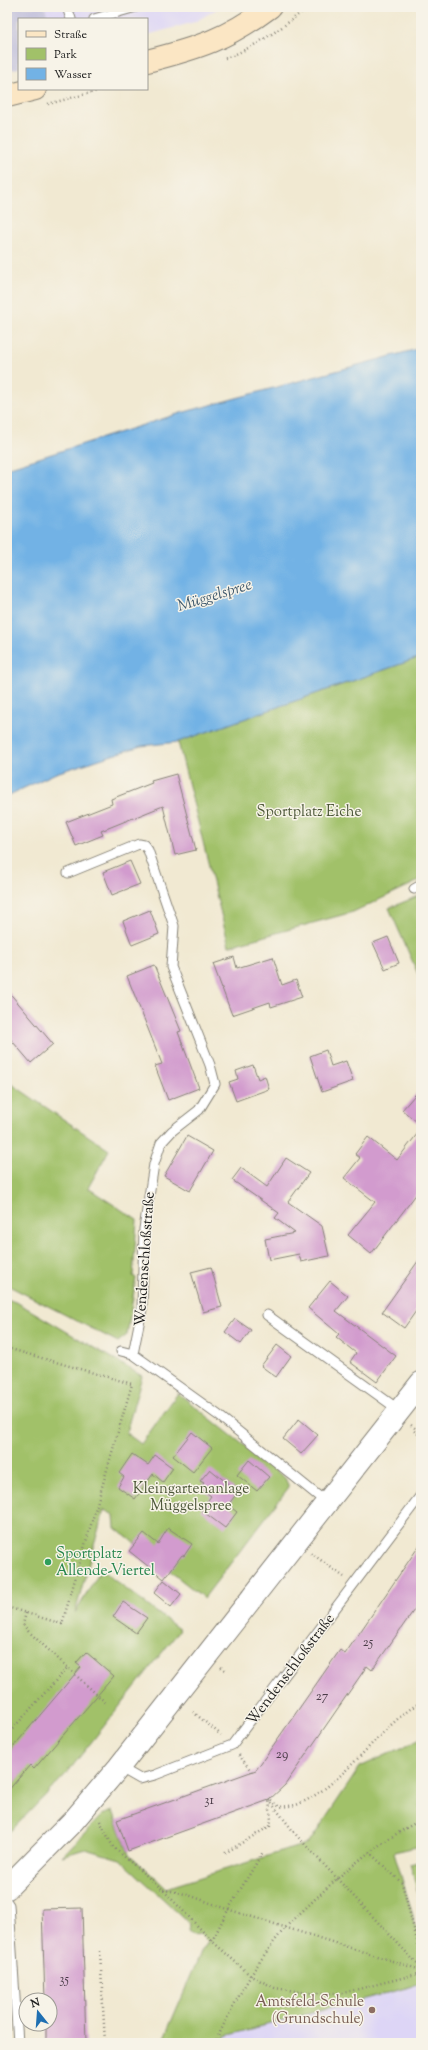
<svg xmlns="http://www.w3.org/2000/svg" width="428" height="2050" viewBox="0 0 428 2050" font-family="'Sorts Mill Goudy',serif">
	<rect width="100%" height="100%" fill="#f7f3e8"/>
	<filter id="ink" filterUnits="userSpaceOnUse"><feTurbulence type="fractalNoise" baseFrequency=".025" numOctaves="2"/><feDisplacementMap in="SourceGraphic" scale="8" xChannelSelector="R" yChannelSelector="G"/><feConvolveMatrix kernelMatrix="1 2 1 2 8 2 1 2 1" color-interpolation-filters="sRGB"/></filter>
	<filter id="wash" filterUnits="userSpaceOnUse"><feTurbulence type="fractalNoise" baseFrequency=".012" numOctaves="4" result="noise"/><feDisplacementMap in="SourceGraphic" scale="16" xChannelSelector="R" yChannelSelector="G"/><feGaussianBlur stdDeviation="0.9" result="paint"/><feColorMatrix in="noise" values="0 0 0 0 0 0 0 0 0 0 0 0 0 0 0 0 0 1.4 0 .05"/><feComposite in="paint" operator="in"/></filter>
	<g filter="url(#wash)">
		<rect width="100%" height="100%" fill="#f1e9d2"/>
		<path fill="#ddd5f6" d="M45 7H220L195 22 147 35V19H48Z
			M421 1984V2043H222L225 2036Z"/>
		<path fill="#c2c1dc" d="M7 7H45L48 19H19V68L7 71Z"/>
		<path fill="#a1c169" stroke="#5e6e42" d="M421 657V880L353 912 229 946 178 742Z
			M421 895V981L389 908Z
			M7 1081 109 1150 88 1188 137 1220 133 1276 136 1278 127 1335 118 1342 7 1285Z
			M7 1299 18 1303 142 1376 126 1433 141 1444 178 1393 285 1478 289 1487 204 1598 115 1528 114 1515 104 1510 75 1613 101 1570 180 1630 67 1773 7 1835Z
			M421 1739V1846L394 1852 421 1943V1984L225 2036 222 2043H162L201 1952 208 1942 200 1934 193 1935 188 1931 189 1923 120 1859 85 1849 62 1856 102 1815 113 1811 129 1854 166 1888 309 1843 360 1767Z
			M421 1861V1904L410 1864Z"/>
		<path fill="#72b2e5" stroke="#476780" d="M421 348V657L178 742 141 746 56 773 7 796V468L181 413Z"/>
		<g id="blocks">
			<path fill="#d29bce" d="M176 774 196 850 175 855 163 806 101 831 103 835 76 846 66 822 112 804 111 799 152 783 151 781Z
				M130 861 140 884 112 895 103 872Z
				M150 910 159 934 132 945 123 921Z
				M388 937 399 963 385 969 373 943Z
				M234 957 237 968 273 957 282 985 296 980 302 997 271 1007 270 1002 232 1015 213 964Z
				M154 965 181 1031 178 1032 199 1088 168 1100 155 1066 162 1064 127 976Z
				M7 990 53 1044 31 1063 7 1035Z
				M326 1050 331 1066 346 1061 353 1081 322 1092 310 1056Z
				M253 1065 258 1079 265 1076 269 1089 236 1101 229 1082 238 1079 236 1071Z
				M421 1088V1125L402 1110Z
				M421 1129V1188L371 1254 348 1235 375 1202 344 1178 360 1158 355 1154 368 1137 397 1160Z
				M187 1136 213 1151 190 1191 164 1176Z
				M286 1158 309 1173 288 1202 322 1226 329 1256 301 1262 299 1254 269 1260 265 1239 295 1233 275 1218 279 1213 232 1180 241 1168 267 1187Z
				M421 1257V1304L404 1328 382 1312Z
				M211 1267 222 1307 203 1312 191 1272Z
				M330 1281 348 1296 336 1311 396 1356 377 1382 350 1362 356 1353 336 1337 339 1334 308 1308Z
				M235 1319 251 1330 241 1344 225 1332Z
				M277 1345 291 1356 276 1377 261 1366Z
				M299 1419 318 1435 301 1454 283 1439Z
				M192 1432 212 1448 193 1472 173 1456Z
				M132 1454 148 1465 155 1455 173 1468 163 1482 153 1474 135 1499 118 1487 124 1477 119 1473Z
				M249 1460 269 1477 257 1491 237 1475Z
				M210 1469 238 1492 228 1505 237 1512 225 1528 201 1510 211 1496 200 1488 204 1483 200 1481Z
				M168 1528 192 1544 184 1556 182 1555 164 1579 129 1551 144 1533 158 1544Z
				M421 1543V1600L372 1670 367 1666 285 1785 269 1800 128 1851 117 1820 256 1770 340 1650 345 1654Z
				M164 1580 181 1594 171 1607 154 1593Z
				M123 1602 147 1618 136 1633 113 1617Z
				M86 1652 114 1676 34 1769 30 1765 7 1792V1754L81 1667 76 1663Z
				M82 1908 86 2043H46V2024H50V2000H45L42 1909Z"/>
		</g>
	</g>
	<g filter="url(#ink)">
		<use href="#blocks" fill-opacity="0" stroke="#868277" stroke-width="1"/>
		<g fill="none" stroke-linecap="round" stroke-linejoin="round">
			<g stroke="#868277" stroke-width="11">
				<path id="service" d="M67 7 71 19
					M94 19 136 7
					M68 873 139 844 144 845 148 850 174 926 171 967 210 1065 215 1084 199 1110 172 1131 161 1143 154 1164 144 1229 142 1309 133 1354
					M414 889 421 885
					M267 1315 399 1410
					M121 1351 133 1354 218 1415 327 1503
					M119 1767 140 1779 155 1775 232 1745 421 1495
					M7 1902 9 1905 18 2043"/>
			</g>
			<g stroke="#868277" stroke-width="24">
				<path id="tertiary" d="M7 1888 74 1820 119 1767 421 1383"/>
			</g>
			<g stroke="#868277" stroke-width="24">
				<path id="secondary" d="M147 61C198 48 227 39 270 7
					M7 96 35 89"/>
			</g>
			<path stroke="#868277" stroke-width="2.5" stroke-dasharray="1 3" stroke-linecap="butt" d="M225 58C249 51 289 24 307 7
				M48 104 105 89
				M7 1348 132 1384 62 1624 7 1607
				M411 1425 416 1429
				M414 1431 421 1436
				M311 1553 344 1577
				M26 1613 23 1624 28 1631 107 1704
				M221 1667 227 1672
				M193 1712 221 1735
				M7 1735 68 1667
				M239 1755 252 1772
				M269 1800 297 1836 421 1968
				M271 1801 280 1807C287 1806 295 1806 301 1803 348 1781 378 1727 421 1702
				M100 1821 113 1847 163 1890 212 1941 251 1976 275 1988 308 1993H343L421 1973
				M369 1852 402 1883 421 1956
				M225 1853 270 1826 271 1820 269 1800
				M163 1890C188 1892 207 1903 230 1910 294 1930 357 1950 421 1970
				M212 1941 228 1910 263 1852
				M100 1951 105 2043
				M215 2043C234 2002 257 1961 286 1927 294 1918 304 1910 312 1902 345 1870 380 1841 421 1820"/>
			<use href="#service" stroke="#fff" stroke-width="9"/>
			<use href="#tertiary" stroke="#fff" stroke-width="22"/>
			<use href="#secondary" stroke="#fbe6c4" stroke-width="22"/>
		</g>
	</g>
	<circle fill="#2e9e5b" stroke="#f7f3e8" stroke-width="1.5" cx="48" cy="1562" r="4"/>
	<circle fill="#8d6e63" stroke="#f7f3e8" stroke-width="1.5" cx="372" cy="2010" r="4"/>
	<g text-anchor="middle" stroke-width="3" stroke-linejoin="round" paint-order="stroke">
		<g font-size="13" fill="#4a3c48">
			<text x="368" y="1646">25</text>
			<text x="322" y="1700">27</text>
			<text x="282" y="1758">29</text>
			<text x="209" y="1804">31</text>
			<text x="64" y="1983">35</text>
		</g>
		<g font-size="15" fill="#4b5637" stroke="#f7f3e8">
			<text x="309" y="816">Sportplatz Eiche</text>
			<text x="191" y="1493">Kleingartenanlage<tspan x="191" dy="17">Müggelspree</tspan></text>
		</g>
		<g font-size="15" fill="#1c1c1c" stroke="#f7f3e8">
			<text transform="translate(144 1259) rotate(-86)" y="5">Wendenschloßstraße</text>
			<text transform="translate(290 1669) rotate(-53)" y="5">Wendenschloßstraße</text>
		</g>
		<g font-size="15" fill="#27864d" stroke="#f7f3e8" text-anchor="start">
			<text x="56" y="1558">Sportplatz<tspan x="56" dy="17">Allende-Viertel</tspan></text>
		</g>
		<g font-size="15" fill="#785e54" stroke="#f7f3e8" text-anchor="end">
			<text x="364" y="2006">Amtsfeld-Schule<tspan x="364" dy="17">(Grundschule)</tspan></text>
		</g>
		<g font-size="16" font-style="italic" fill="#3e586c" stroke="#f7f3e8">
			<text transform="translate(214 594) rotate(-17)" y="6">Müggelspree</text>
		</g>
	</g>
	<rect width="428" height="2050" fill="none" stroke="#f7f3e8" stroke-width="24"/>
	<rect x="18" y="18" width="130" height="72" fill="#f7f3e8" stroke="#9f9d96"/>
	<rect x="26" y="31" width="20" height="6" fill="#fbe6c4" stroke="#9f9d96"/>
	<text x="54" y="38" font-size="12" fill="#1c1c1c">Straße</text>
	<rect x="26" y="48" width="20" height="12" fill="#a1c169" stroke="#9f9d96"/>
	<text x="54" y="58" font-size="12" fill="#1c1c1c">Park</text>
	<rect x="26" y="68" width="20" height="12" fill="#72b2e5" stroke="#9f9d96"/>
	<text x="54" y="78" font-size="12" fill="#1c1c1c">Wasser</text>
	<g transform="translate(38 2012) rotate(343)"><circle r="19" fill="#f7f3e8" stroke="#9f9d96"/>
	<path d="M0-3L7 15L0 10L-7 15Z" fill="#1f6fb2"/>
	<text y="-6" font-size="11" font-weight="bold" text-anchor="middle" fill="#1c1c1c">N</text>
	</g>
</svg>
